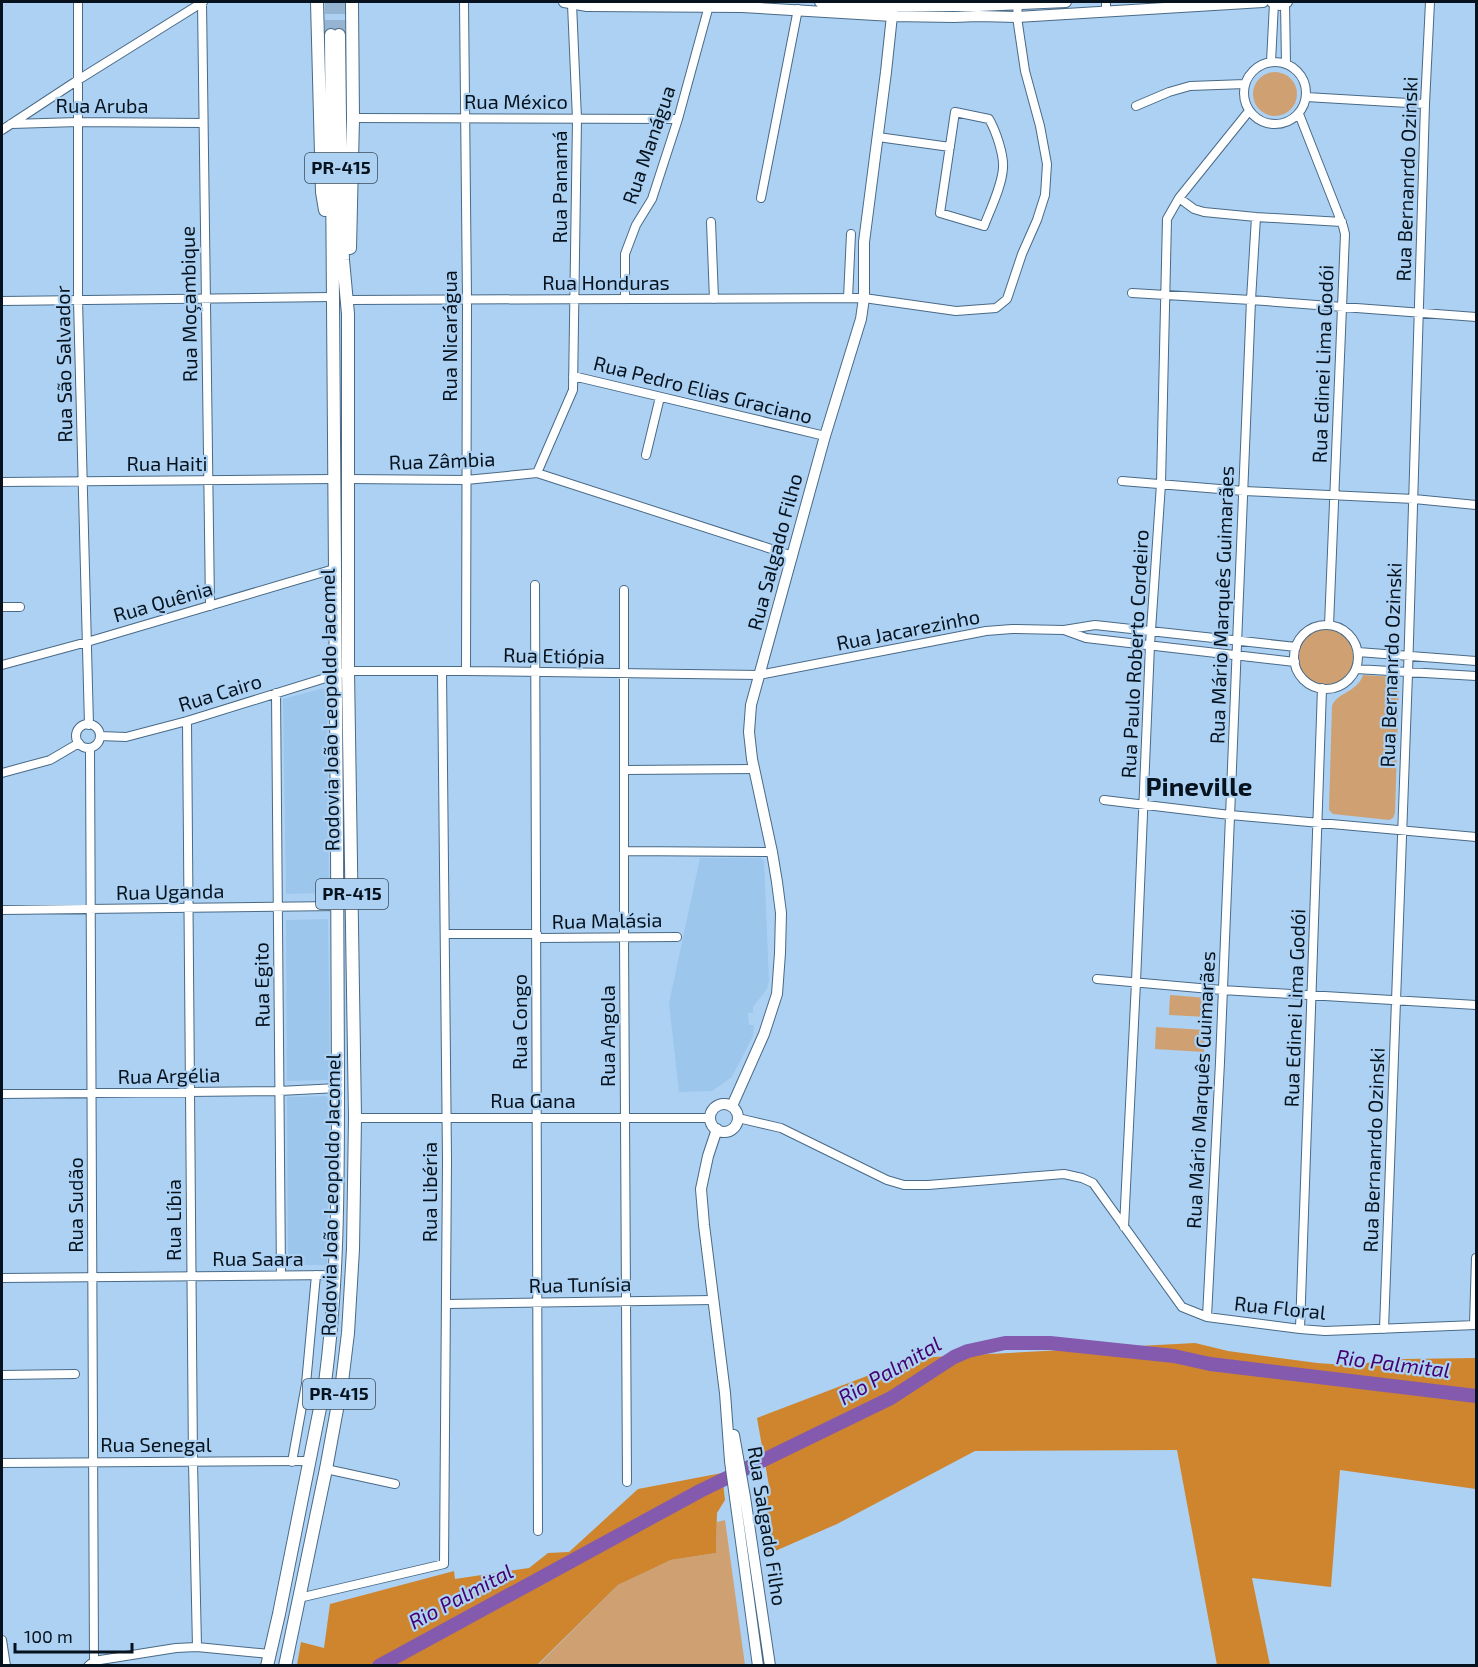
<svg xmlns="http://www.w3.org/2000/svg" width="1478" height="1667" viewBox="0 0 1478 1667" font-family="'Exo 2',sans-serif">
	<rect width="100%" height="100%" fill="#add1f2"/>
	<path fill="#9dc6ec" d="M323 688 327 691 329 893 286 894 283 699Z
		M700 858H761L764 861 769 981 767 989 753 1007V1013H748L749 1025H754L753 1036 732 1077 712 1091 679 1092 669 1003Z
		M328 919 330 1080 287 1081 286 920Z
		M326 1096 330 1099 327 1265H288L287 1097Z"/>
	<path fill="#cfa072" d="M1253 94a22 22 0 1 1 44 0a22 22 0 1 1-44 0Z
		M1298 657a28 28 0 1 1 56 0a28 28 0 1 1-56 0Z
		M1363 675 1395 677 1398 679 1399 681 1395 813 1393 818 1389 820 1333 814 1329 810 1332 706C1337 692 1357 693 1363 675Z
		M1170 995 1208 998 1207 1017 1169 1015Z
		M1156 1027 1205 1030 1204 1052 1155 1049Z
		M725 1520 745 1665 537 1666 618 1585 671 1560 716 1553 717 1522Z"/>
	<path fill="#cf852e" d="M1195 1343 1228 1351 1317 1363 1346 1365 1404 1359 1476 1358V1489L1340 1470 1331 1587 1252 1578 1270 1665H1217L1177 1450 975 1451 837 1524 766 1555 760 1520 769 1486 757 1418 914 1358Z
		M722 1473 725 1500 717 1513 716 1553 671 1560 618 1585 537 1665H297L301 1642 324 1648 330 1604 454 1571 455 1579 529 1568 548 1553 569 1552 638 1489Z"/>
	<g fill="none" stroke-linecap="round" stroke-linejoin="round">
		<path stroke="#845aae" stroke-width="14" d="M379 1666 700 1491 891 1398 954 1357 968 1351 1005 1343H1050L1174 1356 1210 1364 1476 1396"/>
		<path stroke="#94b4d2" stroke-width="12" stroke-dasharray="12 6" stroke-linecap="butt" d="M331 2V35
			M339 2V35"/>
		<g stroke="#496a87" stroke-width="10">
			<path id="minor" d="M78 2V300L89 725
				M202 2 210 606
				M464 2 467 300 466 671
				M1106 2V12
				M1285 3 1286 64
				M1244 93a31 31 0 1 1 62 0a31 31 0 1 1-62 0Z
				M1271 62 1274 3
				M1306 97 1425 104
				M1136 106 1169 92 1190 86 1245 84
				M955 112 989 119C996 131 1004 155 1003 168 1002 186 990 210 984 226L940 213Z
				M1299 114 1343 226 1345 234 1329 625
				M353 118 678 119
				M11 124 78 122 203 123
				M2 130 78 80 203 2
				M878 137 950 147
				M761 198 798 9
				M1179 198 1194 209 1204 212 1256 217 1342 222
				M711 222 714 299
				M1132 293 1251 300 1476 317
				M848 298 851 234
				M625 299V254L636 225 652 199 678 119 710 2
				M348 300 864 298 956 311 996 308 1007 299 1022 254 1037 220 1045 195 1047 164 1040 126 1025 71 1017 17 1018 4
				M2 301 331 297
				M573 376 825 436
				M646 455 660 397
				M537 473 573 390 577 119 572 4
				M348 479 466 480 537 473 793 556
				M1122 481 1244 491 1414 499 1476 505
				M2 482 333 479
				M535 585 538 1531
				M624 590V937L627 1482
				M2 607H20
				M1294 657a32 32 0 1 1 64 0a32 32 0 1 1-64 0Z
				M1064 630 1086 638 1295 662
				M1358 652 1476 661
				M2 665 87 642 334 569
				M1356 669 1476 676
				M276 693 281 1275
				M187 721 193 1462 197 1647
				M76 736a12 12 0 1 1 24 0a12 12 0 1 1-24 0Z
				M100 736 126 737 187 721 348 671H466L759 675 986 631 1012 629 1064 630 1095 625 1296 647
				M90 748 94 1661
				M624 770 754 769
				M2 773 50 760 79 743
				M1104 800 1230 815 1476 837
				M624 851 772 852
				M2 910 338 906
				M445 934H537
				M537 938 677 937
				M1097 979 1222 990 1476 1005
				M2 1094 279 1091 338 1088
				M355 1118H711
				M738 1118 781 1128 887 1180 904 1185H928L1064 1174 1082 1178 1093 1183 1182 1307 1207 1317 1300 1329 1325 1331 1476 1325
				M1124 1227 1136 982 1150 645 1161 484 1167 219 1179 198 1249 111
				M2 1278 335 1275
				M447 1304 713 1300
				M1207 1317 1220 1062 1251 300 1256 217
				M1474 1325 1476 1258
				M1300 1329 1322 688
				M1384 1329 1408 673 1425 104 1430 2
				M2 1375 75 1374
				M292 1462 306 1384 316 1275
				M2 1463 310 1461
				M326 1469 395 1484
				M299 1598 444 1564 447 1160 442 671
				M2 1640 6 1666
				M88 1666 94 1661 176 1648 197 1647 270 1654"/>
		</g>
		<g stroke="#496a87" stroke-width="12">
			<path id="major" d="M564 2 587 6 742 7 892 16 954 17 978 16 1017 17 1263 2
				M820 2 893 6H978L1066 2
				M1272 2 1280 5 1287 2
				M710 1118a14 14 0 1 1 28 0a14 14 0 1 1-28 0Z
				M732 1106 764 1034 777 994 780 953 781 913 777 882 772 852 752 759 749 732 751 705 825 436 861 319 864 298V242L886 72 893 6
				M717 1129 708 1156 701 1189 704 1225 725 1393 730 1461 758 1666
				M734 1435 745 1497 770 1666"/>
		</g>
		<g stroke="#496a87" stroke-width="14">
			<path id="highway" d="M317 2 322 192 325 210
				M350 248 353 118 352 2
				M267 1666 279 1614 325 1383C338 1284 338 1185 338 1085 338 1004 338 923 337 841 335 573 331 304 331 35
				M285 1666 326 1469 342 1382 348 1333 353 1249 355 1118 348 671V314L343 260 341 204 339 35"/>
		</g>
		<use href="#minor" stroke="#fff" stroke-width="8"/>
		<use href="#major" stroke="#fff" stroke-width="10"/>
		<use href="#highway" stroke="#fff" stroke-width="12"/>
	</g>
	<g text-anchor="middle" stroke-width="4.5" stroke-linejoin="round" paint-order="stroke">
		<g fill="#add1f2" stroke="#384c5e" stroke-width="1.5">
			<rect x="305" y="153" width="72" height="30" rx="4.5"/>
			<rect x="316" y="879" width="72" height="30" rx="4.5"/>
			<rect x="303" y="1379" width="72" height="30" rx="4.5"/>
		</g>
		<g font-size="18" font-weight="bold" fill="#06131e">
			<text x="341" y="174">PR-415</text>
			<text x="352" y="900">PR-415</text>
			<text x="339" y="1400">PR-415</text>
		</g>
		<g font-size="20" fill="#06131e" stroke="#add1f2">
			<text x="516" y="109">Rua México</text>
			<text x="102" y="113">Rua Aruba</text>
			<text transform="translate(649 145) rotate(-71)" y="7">Rua Manágua</text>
			<text transform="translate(1407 179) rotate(-88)" y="7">Rua Bernanrdo Ozinski</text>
			<text transform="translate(560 187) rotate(-90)" y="7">Rua Panamá</text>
			<text x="606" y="290">Rua Honduras</text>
			<text transform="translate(189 304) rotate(-91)" y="7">Rua Moçambique</text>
			<text transform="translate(450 336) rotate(-90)" y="7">Rua Nicarágua</text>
			<text transform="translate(64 364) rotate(-91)" y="7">Rua São Salvador</text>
			<text transform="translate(1323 364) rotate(-88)" y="7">Rua Edinei Lima Godói</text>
			<text transform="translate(703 390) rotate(14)" y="7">Rua Pedro Elias Graciano</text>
			<text transform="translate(442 461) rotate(-2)" y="7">Rua Zâmbia</text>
			<text x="167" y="471">Rua Haiti</text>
			<text transform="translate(775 552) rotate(-75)" y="7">Rua Salgado Filho</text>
			<text transform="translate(163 602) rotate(-16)" y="7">Rua Quênia</text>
			<text transform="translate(1222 605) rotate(-88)" y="7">Rua Mário Marquês Guimarães</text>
			<text transform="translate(908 630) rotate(-11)" y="7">Rua Jacarezinho</text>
			<text transform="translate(1135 654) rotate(-87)" y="7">Rua Paulo Roberto Cordeiro</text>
			<text transform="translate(554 656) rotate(1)" y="7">Rua Etiópia</text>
			<text transform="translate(1391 665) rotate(-88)" y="7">Rua Bernanrdo Ozinski</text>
			<text transform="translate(220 693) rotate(-17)" y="7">Rua Cairo</text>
			<text transform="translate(330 710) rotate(-91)" y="7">Rodovia João Leopoldo Jacomel</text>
			<text transform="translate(170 892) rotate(-1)" y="7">Rua Uganda</text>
			<text transform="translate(607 921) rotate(-1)" y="7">Rua Malásia</text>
			<text transform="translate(262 985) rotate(-91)" y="7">Rua Egito</text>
			<text transform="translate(1295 1008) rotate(-88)" y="7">Rua Edinei Lima Godói</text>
			<text transform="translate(520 1022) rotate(-90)" y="7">Rua Congo</text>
			<text transform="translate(608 1036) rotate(-90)" y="7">Rua Angola</text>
			<text transform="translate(169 1076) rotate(-1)" y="7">Rua Argélia</text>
			<text transform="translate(1201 1090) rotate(-87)" y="7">Rua Mário Marquês Guimarães</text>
			<text x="533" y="1108">Rua Gana</text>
			<text transform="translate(1374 1150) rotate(-88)" y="7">Rua Bernanrdo Ozinski</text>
			<text transform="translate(430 1192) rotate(-90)" y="7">Rua Libéria</text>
			<text transform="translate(331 1195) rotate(-89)" y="7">Rodovia João Leopoldo Jacomel</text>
			<text transform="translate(76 1205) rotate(-90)" y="7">Rua Sudão</text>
			<text transform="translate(174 1220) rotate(-90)" y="7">Rua Líbia</text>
			<text x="258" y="1266">Rua Saara</text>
			<text transform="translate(580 1285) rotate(-1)" y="7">Rua Tunísia</text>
			<text transform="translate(1280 1308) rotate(6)" y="7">Rua Floral</text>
			<text x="156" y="1452">Rua Senegal</text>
			<text transform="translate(767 1526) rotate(81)" y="7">Rua Salgado Filho</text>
		</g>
		<g font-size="21" font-style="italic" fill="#45006f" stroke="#add1f2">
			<text transform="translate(1393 1364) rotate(7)" y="7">Rio Palmital</text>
			<text transform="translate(890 1371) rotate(-30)" y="7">Rio Palmital</text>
			<text transform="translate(461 1597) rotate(-28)" y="7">Rio Palmital</text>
		</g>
		<g font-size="26" font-weight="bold" fill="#06131e" stroke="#add1f2">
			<text x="1199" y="796">Pineville</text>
		</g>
	</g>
	<rect width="1478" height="1667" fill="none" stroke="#06131e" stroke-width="6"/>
	<path d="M15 1643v9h117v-9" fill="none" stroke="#06131e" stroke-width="3"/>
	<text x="24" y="1643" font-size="18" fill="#06131e" stroke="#add1f2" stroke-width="4.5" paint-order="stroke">100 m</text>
</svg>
